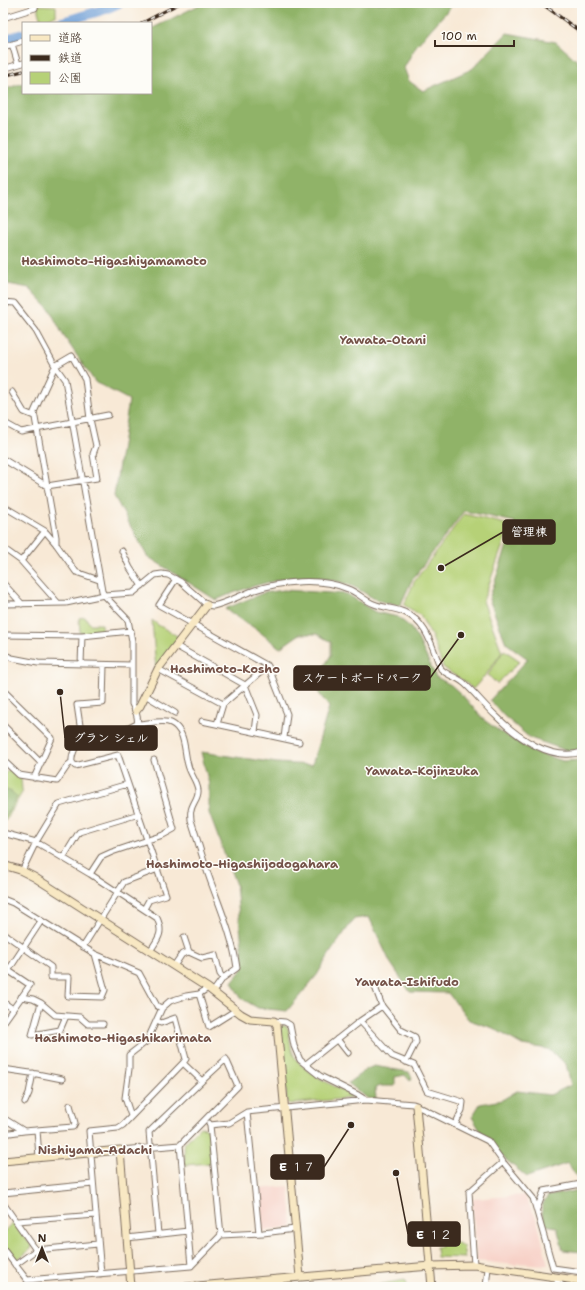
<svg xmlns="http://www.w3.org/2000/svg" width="585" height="1290" viewBox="0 0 585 1290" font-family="'Shantell Sans','Klee One',sans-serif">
	<rect width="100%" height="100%" fill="#fdfcf7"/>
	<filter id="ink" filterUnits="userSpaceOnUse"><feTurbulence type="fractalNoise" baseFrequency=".025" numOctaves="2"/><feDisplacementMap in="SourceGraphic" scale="8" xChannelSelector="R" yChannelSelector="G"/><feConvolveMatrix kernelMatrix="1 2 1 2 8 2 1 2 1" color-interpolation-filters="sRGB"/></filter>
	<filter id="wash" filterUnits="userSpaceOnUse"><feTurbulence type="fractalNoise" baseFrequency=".012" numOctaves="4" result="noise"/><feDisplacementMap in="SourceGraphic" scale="16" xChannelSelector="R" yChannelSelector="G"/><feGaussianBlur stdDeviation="0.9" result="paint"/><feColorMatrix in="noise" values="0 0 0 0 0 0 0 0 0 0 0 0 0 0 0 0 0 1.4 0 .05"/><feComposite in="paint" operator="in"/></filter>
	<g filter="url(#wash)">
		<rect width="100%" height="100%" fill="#f8e9d6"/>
		<path fill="#f7d1c7" d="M289 1186 292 1226 291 1228 263 1231 260 1228 257 1189Z
			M524 1195 537 1220 548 1265 517 1263V1265L477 1261 472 1199Z"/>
		<path fill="#b6d177" stroke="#787e4a" d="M38 5 56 6V16L43 20 42 18H40L38 11Z
			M464 514 510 525 483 601 502 652 488 672 473 689 464 681 451 673 443 667 432 637 420 615 404 605 414 582Z
			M85 617 90 624H102V632L80 633 79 618Z
			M152 620 158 625 179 637 156 670Z
			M504 650 520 661 497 684 488 675Z
			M10 769 18 777 21 778 22 790 23 791 3 825V775Z
			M280 1025 286 1026 288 1028C290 1037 290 1051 296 1059 306 1073 335 1086 351 1096V1098L289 1104 287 1102Z
			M200 1127 206 1128 208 1130 211 1163 185 1165 184 1144Z
			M14 1223 32 1246 31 1249 17 1260H14L3 1245V1232Z
			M445 1236 463 1246 465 1258 437 1257 436 1247H441L440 1239 443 1240Z
			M405 1280 407 1287H366Z"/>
		<path fill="#90b368" stroke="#666e43" d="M203 3H454L416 46 404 68 409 81 423 91 472 69 507 33 556 42 582 65V749L571 752 530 738 504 716 490 700 528 659 506 643 489 599 515 522 464 511 412 580 400 606C391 604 381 602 373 598 366 594 359 589 352 586 307 568 258 582 216 600L147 556 114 496 129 400 95 382 63 335 50 310 29 288 3 283V90L23 83V93H151V29Z
			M284 590 347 594 375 612 398 617 410 627 418 639 436 677 451 685 463 696 484 720 502 733 534 752 563 761 582 760V1180L578 1179 568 1163 527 1177 505 1159 483 1135 472 1117 480 1104 502 1100 517 1091 550 1095 571 1085 566 1064 548 1049 522 1045 493 1028 469 1020 448 993 410 992 390 962 369 917 354 919 330 953 317 975 287 1011 258 1008 241 998 232 982 244 967 236 885 209 813V784L201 752 277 763 312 765 329 707 313 685 331 655V642L317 634H300L280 648 256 629 225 609 263 593Z
			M3 789 12 792 17 797 3 821Z
			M374 1066 409 1072 412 1078 410 1081 405 1075 395 1077V1086H381L375 1088 376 1099 367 1098 348 1083 367 1069Z
			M579 1190 582 1199V1252L563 1250 557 1227 545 1225 542 1214V1205L548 1196Z"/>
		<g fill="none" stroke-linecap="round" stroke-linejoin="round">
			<path stroke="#6c9cd5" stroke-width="10" d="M59 23 106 9 119 3
				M3 40 23 34"/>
		</g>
	</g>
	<g filter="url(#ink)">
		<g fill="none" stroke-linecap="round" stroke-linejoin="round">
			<g stroke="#7d6d5e" stroke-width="7">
				<path id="street" d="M3 18 35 8 36 3
					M12 44 18 64
					M3 47 23 41
					M3 69 23 63
					M3 302 14 303 36 331 55 366 65 380 102 591 104 595 128 620 132 641V704C135 710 139 717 137 724L125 730 82 739C76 744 71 755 72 762L75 766 118 755 166 895 149 900 144 909
					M12 392 24 412 34 416
					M3 422 21 432 108 415
					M3 459 47 486 97 478 93 454 96 446 90 419 85 379 72 356 55 366 34 412 56 537V544
					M3 506 45 531 56 544 76 572 99 580
					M3 548 21 561 58 603
					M122 551 130 568 142 586
					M21 561 45 531
					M176 579 159 605 268 666 287 714 284 738
					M3 583 22 604
					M3 604 66 603 104 595 133 593 155 575 162 574 168 575 181 582 207 605 213 606C226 603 239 596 252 591 281 581 320 577 348 589 357 592 365 601 374 604 384 608 395 608 404 612 427 622 432 647 441 669 448 676 457 677 464 683 475 693 485 706 496 716 517 737 551 762 582 752
					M3 635 82 636 131 631
					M176 646 245 685 257 715 255 732
					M3 654 12 658 38 663 132 665
					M81 664 82 636
					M158 669 223 704 217 724
					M3 690 52 738 34 778
					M145 695 175 713
					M223 704 268 666
					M202 721 299 742
					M137 724C146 724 163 719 171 723 186 730 184 752 188 765 190 774 197 781 198 790 199 798 192 803 191 811 190 813 191 817 191 820 198 841 204 864 212 885 222 912 233 939 237 968L223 978 213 992
					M3 725 41 763
					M82 739 77 705 103 703 104 665
					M3 760 19 775 57 781 68 765 72 762
					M3 833 36 842 90 874 157 918C164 933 158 939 150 951
					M63 858 79 832 139 814
					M22 871 36 842 59 804 128 784
					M90 874 101 857 112 852 163 835 174 829 154 760
					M3 899 13 903 95 954 139 973 157 1006 162 1008
					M3 933 51 967V977H69L68 996 102 997 105 990 95 954
					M184 937 189 952
					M83 947 124 882 158 869
					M174 966 182 954 189 952 202 958 215 955 220 974 223 978
					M3 967 30 985 3 1023
					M8 971 41 921
					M375 987 382 1006 401 1030 415 1037 416 1042 406 1062
					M199 994 209 1027 236 1010
					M21 997 33 999 41 1003 55 1015 80 1017 88 1024H103
					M3 1002 13 1009
					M41 1003 32 1035 60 1030 66 1016
					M157 1021 161 1023 175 1018 186 1059 183 1063
					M274 1021 285 1022 290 1025 294 1046 300 1060 320 1076 358 1095 366 1100
					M360 1021 392 1056 414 1065 427 1091 463 1102 462 1110 455 1125
					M337 1039 348 1053
					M306 1064 360 1021 382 1006
					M3 1069 37 1074 62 1079
					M25 1102 29 1093 33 1073
					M247 1112 259 1233
					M131 1116 125 1098 129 1069V1055L147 1041 162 1008 170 1001 186 996 199 994 208 988
					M3 1118 24 1131 73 1127 75 1123 70 1105
					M209 1123 210 1125 221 1235
					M210 1125 229 1123 247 1112 366 1100 413 1104 488 1141 503 1162 533 1198 553 1268 582 1272
					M37 1130 39 1157
					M3 1134 24 1131
					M180 1145 191 1266
					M3 1193 93 1184
					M3 1203 36 1250 98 1244
					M537 1209 544 1191 581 1184 582 1188
					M17 1221 96 1215
					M158 1234 149 1132 202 1081
					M127 1238 188 1231
					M3 1249 27 1280 191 1266 221 1235 263 1233 295 1229
					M15 1265 36 1250
					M474 1265 469 1192 503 1162
					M101 1274 89 1131 118 1128 123 1125 183 1063 202 1081 226 1059 238 1086 180 1145 120 1150
					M557 1278V1282L565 1287
					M486 1287 488 1268"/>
			</g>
			<g stroke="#7d6d5e" stroke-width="9">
				<path id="secondary" d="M136 711 140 706 158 669 207 605
					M3 865 20 870 34 877 208 988 241 1014 250 1019 274 1021 277 1025 300 1277
					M416 1106 432 1287
					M3 1161 120 1150 131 1287
					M3 1286 4 1287
					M186 1287 430 1266 474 1265 582 1281"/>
			</g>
			<use href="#street" stroke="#fff" stroke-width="5"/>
			<use href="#secondary" stroke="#f8e8c3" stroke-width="7"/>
			<g stroke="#3b2a1e" stroke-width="3">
				<path id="rail" d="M541 3 582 33
					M142 23 180 3
					M3 76 23 71"/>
			</g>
			<use href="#rail" stroke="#fdfcf7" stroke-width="1.5" stroke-dasharray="4.5" stroke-linecap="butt"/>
		</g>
	</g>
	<g text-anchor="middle" stroke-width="3" stroke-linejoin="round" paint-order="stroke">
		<g font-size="12" font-weight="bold" fill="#745248" stroke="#fdfcf7">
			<text x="114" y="265">Hashimoto-Higashiyamamoto</text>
			<text x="383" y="344">Yawata-Otani</text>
			<text x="225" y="673">Hashimoto-Kosho</text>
			<text x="422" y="775">Yawata-Kojinzuka</text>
			<text x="242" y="868">Hashimoto-Higashijodogahara</text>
			<text x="407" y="986">Yawata-Ishifudo</text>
			<text x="123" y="1042">Hashimoto-Higashikarimata</text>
			<text x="95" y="1154">Nishiyama-Adachi</text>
		</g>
	</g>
	<path fill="none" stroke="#3b2a1e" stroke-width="1.5" d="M441 568L503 532M461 635L430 678M60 692L65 738M351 1125L324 1167M396 1173L408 1234"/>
	<g fill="#3b2a1e" stroke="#fdfcf7" stroke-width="1.5">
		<circle cx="441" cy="568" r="4"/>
		<circle cx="461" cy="635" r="4"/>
		<circle cx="60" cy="692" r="4"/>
		<circle cx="351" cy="1125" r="4"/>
		<circle cx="396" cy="1173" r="4"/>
	</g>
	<g fill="#3b2a1e" stroke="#3b2a1e" stroke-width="1.5">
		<rect x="503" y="520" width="52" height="24" rx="4"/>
		<rect x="294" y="666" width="136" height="24" rx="4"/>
		<rect x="65" y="726" width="92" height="24" rx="4"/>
		<rect x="271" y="1155" width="53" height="24" rx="4"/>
		<rect x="408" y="1222" width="52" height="24" rx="4"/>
	</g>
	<g font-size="12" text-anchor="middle" font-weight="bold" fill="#fff">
		<text x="529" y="536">管理棟</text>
		<text x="362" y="682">スケートボードパーク</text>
		<text x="111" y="742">グラン シェル</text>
		<text x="297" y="1171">E １７</text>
		<text x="434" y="1239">E １２</text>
	</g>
	<rect width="585" height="1290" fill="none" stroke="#fdfcf7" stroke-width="16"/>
	<rect x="22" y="22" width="130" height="72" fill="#fdfcf7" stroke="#afa8a0"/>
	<rect x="30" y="35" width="20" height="6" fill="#f8e8c3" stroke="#afa8a0"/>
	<text x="58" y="42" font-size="12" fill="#3b2a1e">道路</text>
	<rect x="30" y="55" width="20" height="6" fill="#3b2a1e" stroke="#afa8a0"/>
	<text x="58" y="62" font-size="12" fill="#3b2a1e">鉄道</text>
	<rect x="30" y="72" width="20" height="12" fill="#b6d177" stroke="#afa8a0"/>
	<text x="58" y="82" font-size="12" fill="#3b2a1e">公園</text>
	<g transform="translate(42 1248)" stroke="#fdfcf7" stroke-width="3" paint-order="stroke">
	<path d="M0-3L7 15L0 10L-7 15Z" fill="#3b2a1e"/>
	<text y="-6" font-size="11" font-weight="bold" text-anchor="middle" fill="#3b2a1e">N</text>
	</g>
	<path d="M435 40v6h79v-6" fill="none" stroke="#3b2a1e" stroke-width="2"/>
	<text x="441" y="40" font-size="12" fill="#3b2a1e" stroke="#fdfcf7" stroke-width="3" paint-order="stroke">100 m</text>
</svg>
